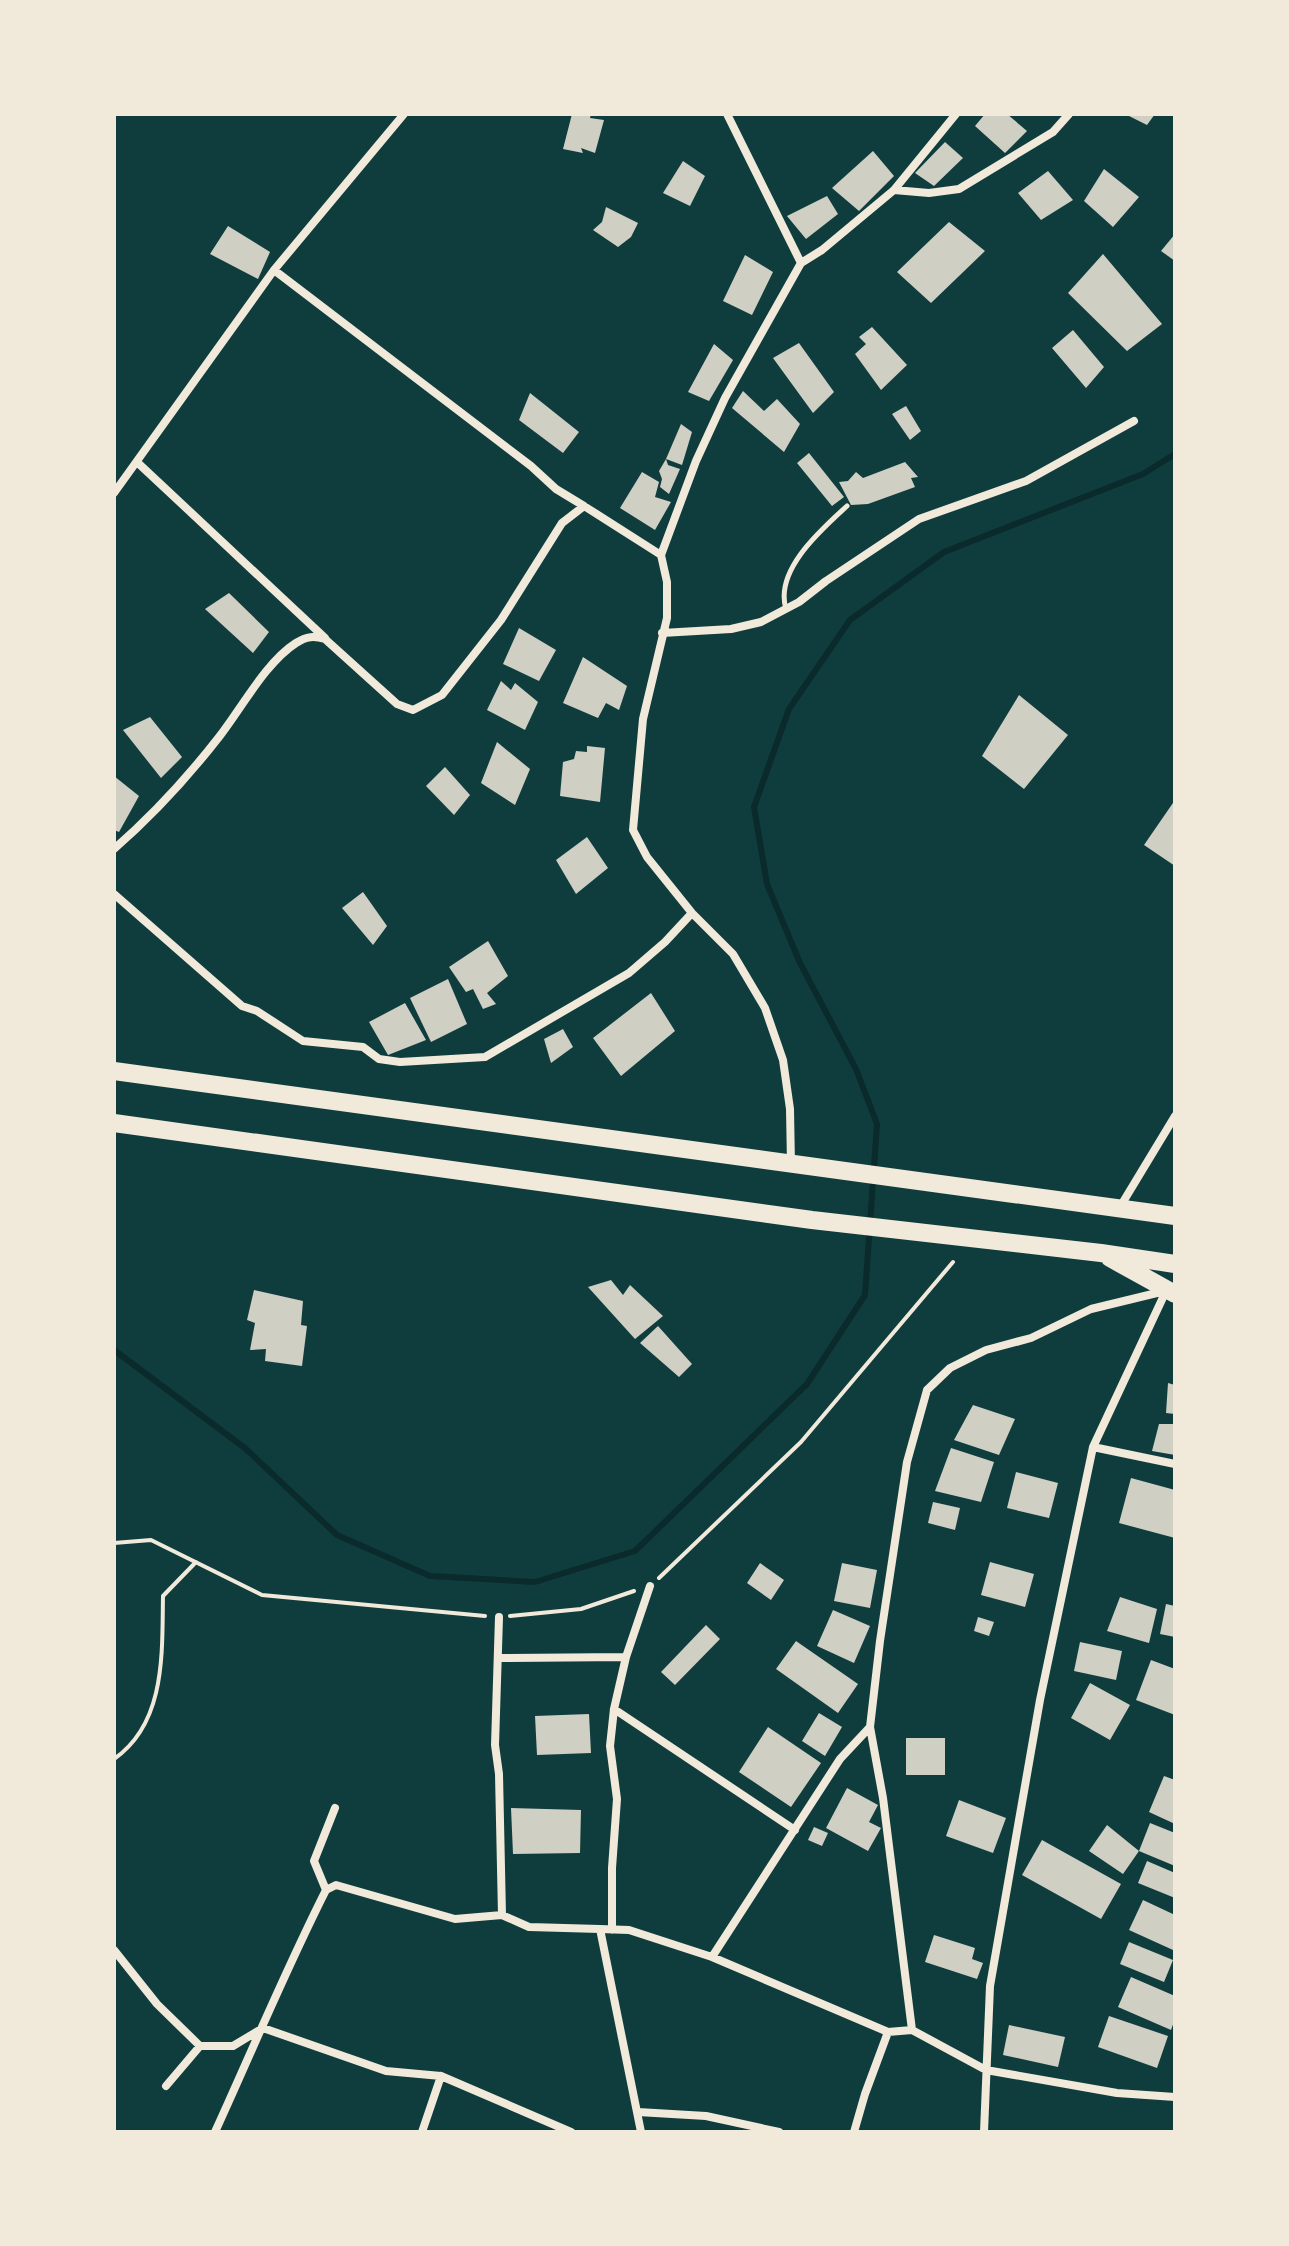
<svg xmlns="http://www.w3.org/2000/svg" width="1289" height="2246" viewBox="0 0 1289 2246" font-family="Poppins,sans-serif">
	<rect width="100%" height="100%" fill="#0f3d3e"/>
	<g fill="none" stroke-linecap="round" stroke-linejoin="round">
		<path stroke="#0a2a2b" stroke-width="6" d="M114 1350 246 1449 337 1535 430 1576 535 1582 635 1551 807 1384 865 1295 877 1124 856 1069 800 963 767 884 754 807 789 709 850 620 944 552 1143 474 1175 454"/>
	</g>
	<path fill="#cfcfc3" d="M572 114H591L590 118 604 120 595 153 581 148 583 153 563 149Z
		M985 114H1007L1027 131 1005 153 975 126Z
		M1125 114H1155L1147 125Z
		M945 142 963 158 934 186 915 173Z
		M873 151 894 176 859 211 832 188Z
		M683 161 705 176 690 206 663 193Z
		M1104 169 1139 197 1113 227 1084 201Z
		M1048 171 1073 200 1041 220 1018 193Z
		M827 196 838 214 806 239 787 216Z
		M606 207 638 223 631 237 618 247 593 230 602 222Z
		M949 222 985 251 931 303 897 272Z
		M228 226 270 252 258 279 210 254Z
		M1175 234V261L1161 251Z
		M1103 254 1162 324 1127 351 1068 293Z
		M745 255 773 272 752 315 723 301Z
		M872 327 907 365 881 390 855 354 866 344 859 337Z
		M1073 330 1104 367 1086 388 1052 348Z
		M799 343 834 392 813 413 773 358Z
		M714 344 733 360 709 401 688 392Z
		M743 391 764 411 777 399 800 424 784 452 732 408Z
		M530 393 579 432 563 453 519 420Z
		M906 406 921 431 910 440 892 414Z
		M681 424 692 432 682 465 666 459Z
		M809 453 844 497 832 506 797 463Z
		M666 459 668 465 680 469 669 494 660 487 662 479 659 471Z
		M905 462 918 477 911 478 915 487 868 504 851 505 839 482 848 481 856 472 863 478Z
		M642 472 659 482 655 497 671 502 655 530 620 508Z
		M229 593 269 632 253 653 205 609Z
		M519 628 556 650 539 681 503 664Z
		M583 657 627 686 619 710 606 703 598 718 563 703Z
		M501 681 511 690 515 683 538 702 525 730 487 710Z
		M1019 695 1068 735 1024 789 982 756Z
		M150 717 182 757 161 778 123 730Z
		M497 742 530 769 515 805 481 783Z
		M587 746 605 748 600 802 560 796 563 762 574 759 576 751 587 752Z
		M445 767 470 795 454 815 426 786Z
		M114 776 139 796 119 832 114 830Z
		M1175 800V866L1144 845Z
		M587 837 608 868 576 894 556 860Z
		M363 892 387 926 373 945 342 908Z
		M488 941 508 976 487 993 496 1004 483 1009 473 989 466 992 449 967Z
		M448 979 467 1024 431 1042 410 998Z
		M651 993 675 1031 621 1076 593 1038Z
		M405 1003 426 1040 388 1055 369 1022Z
		M563 1029 573 1047 551 1063 544 1039Z
		M611 1280 623 1295 630 1285 663 1316 635 1339 588 1287Z
		M254 1290 303 1301 301 1325 307 1326 302 1366 265 1361 266 1349 250 1350 255 1323 247 1320Z
		M658 1326 692 1364 679 1377 640 1343Z
		M1168 1383 1175 1385V1414L1166 1413Z
		M973 1405 1015 1419 999 1455 954 1440Z
		M1159 1424H1175V1455L1152 1451Z
		M951 1448 994 1462 981 1502 935 1491Z
		M1016 1472 1058 1483 1049 1518 1007 1508Z
		M1131 1478 1175 1490V1538L1119 1523Z
		M933 1502 960 1508 955 1530 928 1523Z
		M990 1562 1034 1574 1025 1607 981 1595Z
		M760 1563 784 1580 771 1600 747 1583Z
		M842 1563 877 1570 870 1608 834 1601Z
		M1120 1597 1157 1609 1149 1643 1107 1631Z
		M1166 1604 1175 1606V1637L1160 1634Z
		M833 1610 870 1626 854 1663 817 1646Z
		M978 1617 994 1622 989 1636 974 1631Z
		M706 1625 720 1639 675 1685 661 1672Z
		M796 1641 858 1684 838 1713 776 1669Z
		M1080 1642 1122 1651 1116 1680 1074 1671Z
		M1151 1660 1175 1669V1715L1136 1700Z
		M1090 1683 1130 1705 1110 1740 1071 1718Z
		M819 1713 842 1727 825 1756 802 1741Z
		M589 1714 591 1753 537 1755 535 1716Z
		M768 1727 821 1763 791 1807 739 1772Z
		M906 1738H945V1775H906Z
		M1164 1776 1175 1780V1824L1149 1812Z
		M847 1788 878 1805 869 1822 881 1828 868 1851 826 1828Z
		M959 1800 1006 1818 993 1853 946 1836Z
		M511 1808 581 1810 580 1853 513 1854Z
		M1150 1823 1175 1833V1866L1139 1851Z
		M1107 1825 1139 1851 1123 1874 1089 1851Z
		M814 1827 828 1833 822 1846 808 1840Z
		M1042 1840 1121 1884 1101 1919 1022 1875Z
		M1147 1861 1175 1873V1898L1138 1883Z
		M1143 1900 1175 1915 1173 1950 1129 1930Z
		M934 1935 975 1948 972 1959 983 1963 977 1979 925 1962Z
		M1129 1942 1173 1960 1164 1982 1120 1964Z
		M1131 1977 1175 1996V2019L1171 2030 1118 2007Z
		M1109 2016 1168 2036 1157 2068 1098 2047Z
		M1009 2025 1065 2037 1058 2067 1003 2055Z"/>
	<g fill="none" stroke-linecap="round" stroke-linejoin="round">
		<path stroke="#f1e9da" stroke-width="4" d="M114 1543 151 1540 262 1595 485 1616
			M659 1578 801 1442 953 1262
			M510 1616 581 1609 634 1591
			M114 1759C166 1723 162 1653 163 1596L196 1562"/>
		<path stroke="#f1e9da" stroke-width="5" d="M786 609C774 570 822 529 847 506"/>
		<path stroke="#f1e9da" stroke-width="8" d="M727 114 801 263
			M894 190 929 193 959 189 1053 132 1069 114
			M274 270 531 466 556 489 584 506
			M138 463 325 638
			M114 493 274 270 404 114
			M662 633 731 629 761 622 799 602 826 581 919 519 1026 481 1134 421
			M114 849C153 815 187 778 219 737 241 709 266 662 296 643 307 636 314 636 325 639L397 704 413 710 442 695 501 620 562 523 584 506 661 555
			M114 894 242 1006 257 1011 303 1041 363 1047 379 1059 400 1062 485 1057 629 973 665 942 692 913
			M791 1165 790 1109 783 1060 765 1008 733 954 692 913 647 857 633 830 643 719 667 618V582L661 555 696 461 725 398 801 263 822 250 894 190 956 114
			M1120 1207 1175 1116
			M1093 1447 1166 1291
			M499 1617 495 1745 499 1774 502 1915
			M498 1658 626 1657
			M614 1709 795 1830
			M870 1727 883 1798 912 2030
			M326 1890 314 1861 335 1808
			M600 1929 629 1930 712 1957 888 2032 912 2030 986 2070 1117 2093 1175 2097
			M612 1930V1868L617 1799 610 1746 614 1709 626 1657 650 1586
			M114 1950 157 2004 200 2046
			M712 1957 840 1759 870 1727 880 1641 907 1462 927 1390 950 1368 986 1350 1031 1338 1091 1309 1165 1291
			M441 2076 571 2132
			M166 2086 200 2046H233L263 2028 386 2071 441 2076 422 2132
			M638 2112 706 2116 779 2132
			M215 2132C252 2051 286 1969 326 1890L336 1885 455 1919 502 1915 529 1927 600 1929 641 2132
			M854 2132 865 2094 888 2032
			M984 2132 990 1986 1040 1700 1093 1447 1175 1464"/>
		<path stroke="#f1e9da" stroke-width="18" d="M114 1071 1175 1216
			M114 1123 812 1220 1101 1253 1175 1264
			M1110 1258 1175 1294"/>
	</g>
	<rect width="1289" height="2246" fill="none" stroke="#f1e9da" stroke-width="232"/>
</svg>
